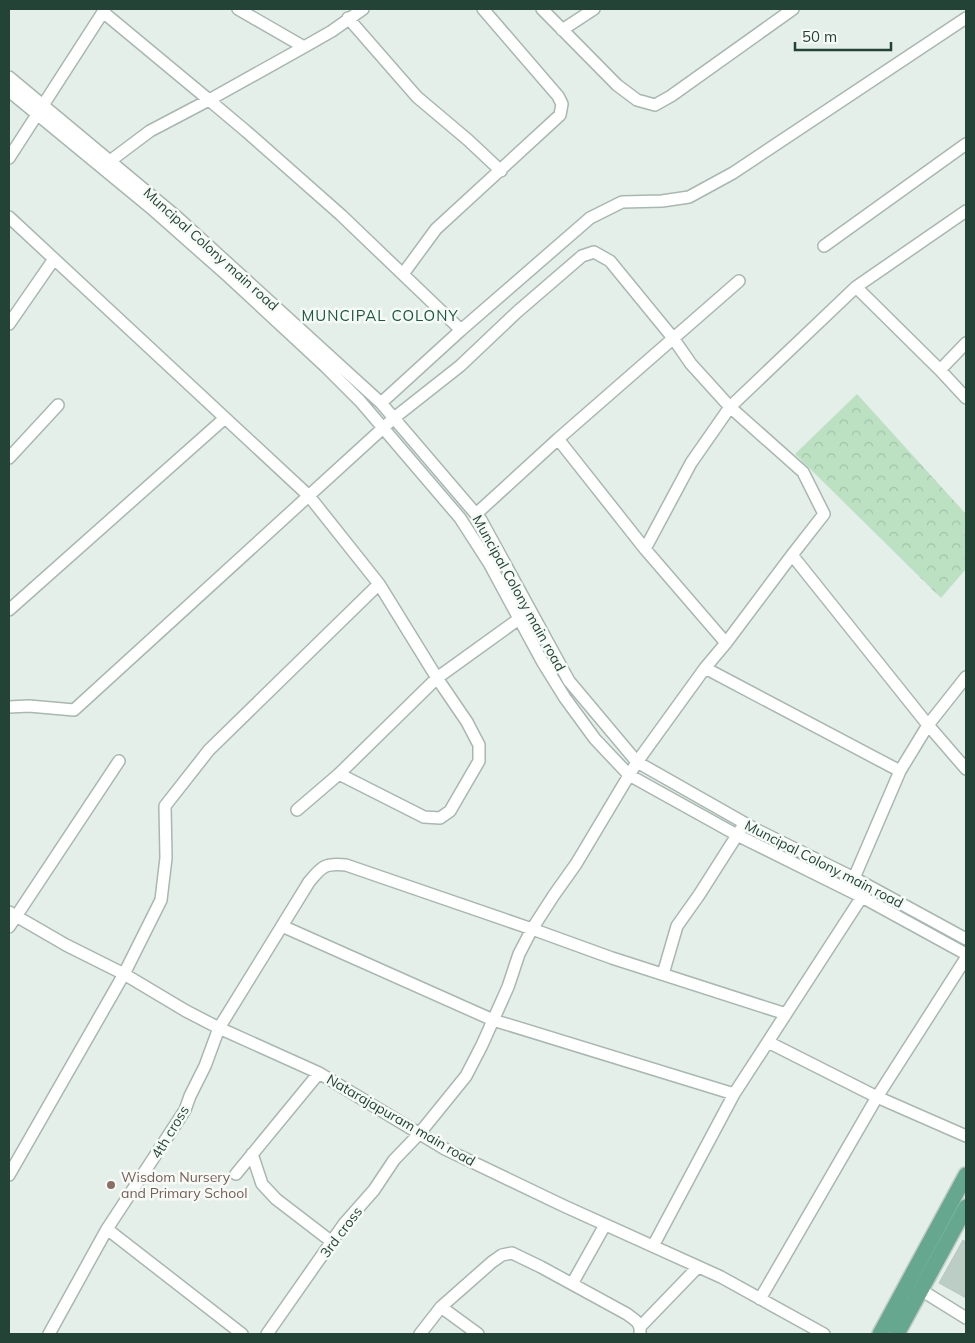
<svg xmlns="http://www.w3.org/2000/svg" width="975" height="1343" viewBox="0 0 975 1343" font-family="Mulish,sans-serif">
	<defs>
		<pattern id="park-crowns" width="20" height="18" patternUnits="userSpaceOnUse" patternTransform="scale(1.25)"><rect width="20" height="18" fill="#bce1c2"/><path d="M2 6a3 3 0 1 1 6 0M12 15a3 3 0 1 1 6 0" fill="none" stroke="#a1c2a7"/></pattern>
	</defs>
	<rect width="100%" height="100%" fill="#e5efe9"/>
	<path fill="url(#park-crowns)" d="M857 394 966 514V569L941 598 795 454Z"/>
	<path fill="#bccdc5" stroke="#b6c9bf" d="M963 1240 966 1242V1298L939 1283Z"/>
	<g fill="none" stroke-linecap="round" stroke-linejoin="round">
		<g stroke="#a7b8b0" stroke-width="14">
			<path id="street" d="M238 9 304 47 332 31 363 9
				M542 9 617 85 637 100 655 105 671 96 793 9
				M103 12 209 100 304 47
				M348 18 417 97 468 140 501 171
				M562 30 594 9
				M9 77 177 217 381 403 481 520 569 681 637 762 755 829 854 878 966 939
				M9 91 151 208 229 277 326 367 360 401 460 518 489 563 542 661 565 698 595 739 629 775 737 835 862 897 966 954
				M9 158 105 9
				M110 161 150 131 209 100 247 132 341 215 461 330
				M9 217 309 496 379 584 209 750 165 806 166 858 161 900 124 974 9 1175
				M824 246 966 144
				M403 274 436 229 560 115 562 104 558 96 483 9
				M856 287 940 370 966 398
				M9 324 54 259
				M940 370 966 343
				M381 403 461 330 590 218 622 202 662 201 689 197 733 173 966 18
				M558 439 645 549 726 643
				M9 458 58 405
				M476 514 558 439 739 281
				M792 555 928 725 966 769
				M9 610 225 418
				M705 668 900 771 854 878
				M9 707 29 706 74 710 394 418 460 366 517 312 582 256 594 252 610 261 673 338 691 364 730 407 856 287 966 211
				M900 771 928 725 966 677
				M339 774 424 817 440 818 450 811 479 761V745L467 722 437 678 379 584
				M297 810 339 774 437 678 523 616
				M9 912 66 945 124 974 186 1011 219 1028 319 1073 445 1149 564 1206 721 1277 824 1334
				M282 926 493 1020 734 1094
				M9 927 119 761
				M663 974 677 926 699 895 741 829
				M768 1042 877 1097 966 1136
				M252 1154 262 1184 276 1199 332 1242
				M236 1174 319 1073
				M107 1229 242 1334
				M653 1246 734 1094 865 892
				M572 1284 605 1225
				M921 1290 966 1318
				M760 1299 877 1097 966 958
				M441 1307 492 1262 502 1255 512 1253 541 1267 627 1314C636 1321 641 1322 640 1334
				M640 1327 698 1267
				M49 1334 107 1229 185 1110 190 1096 205 1066 219 1028 309 882C322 866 325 863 346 865L532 929 612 958 786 1014
				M267 1334 344 1224 374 1190 394 1160 419 1134 466 1076 482 1045 508 987 519 954 532 929 554 895 576 864 637 762 705 668 726 643 792 555 824 514 803 472 730 407 691 463 645 549
				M420 1334 441 1307 478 1334"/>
		</g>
		<g stroke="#c1cac7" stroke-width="18">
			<path id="primary" d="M880 1334 966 1175
				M897 1334 966 1207"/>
		</g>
		<use href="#street" stroke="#fff" stroke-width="11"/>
		<use href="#primary" stroke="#66a88f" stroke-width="15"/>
	</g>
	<circle fill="#8d6e63" stroke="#f6fbf8" stroke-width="2" cx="111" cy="1185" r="5"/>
	<g text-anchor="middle" stroke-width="5" stroke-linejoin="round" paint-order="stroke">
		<g font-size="14" fill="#224336" stroke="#f6fbf8">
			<text transform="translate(211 249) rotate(42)" y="5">Muncipal Colony main road</text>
			<text transform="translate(519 593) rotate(61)" y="5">Muncipal Colony main road</text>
			<text transform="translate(824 864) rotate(27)" y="5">Muncipal Colony main road</text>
			<text transform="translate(401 1120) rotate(30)" y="5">Natarajapuram main road</text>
			<text transform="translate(170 1132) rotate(-59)" y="5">4th cross</text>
			<text transform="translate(341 1232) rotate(-53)" y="5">3rd cross</text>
		</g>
		<g font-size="14" fill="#785e54" stroke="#f6fbf8" text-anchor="start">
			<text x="121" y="1182">Wisdom Nursery<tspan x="121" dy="16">and Primary School</tspan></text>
		</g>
		<g font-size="15" letter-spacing="1" fill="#1c5741" stroke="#f6fbf8">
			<text x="380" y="321">MUNCIPAL COLONY</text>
		</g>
	</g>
	<rect width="975" height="1343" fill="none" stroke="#224336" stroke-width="20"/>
	<path d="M795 42v8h96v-8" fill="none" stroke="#224336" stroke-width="2.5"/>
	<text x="802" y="42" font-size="15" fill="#224336" stroke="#f6fbf8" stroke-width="4" paint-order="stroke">50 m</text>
</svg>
